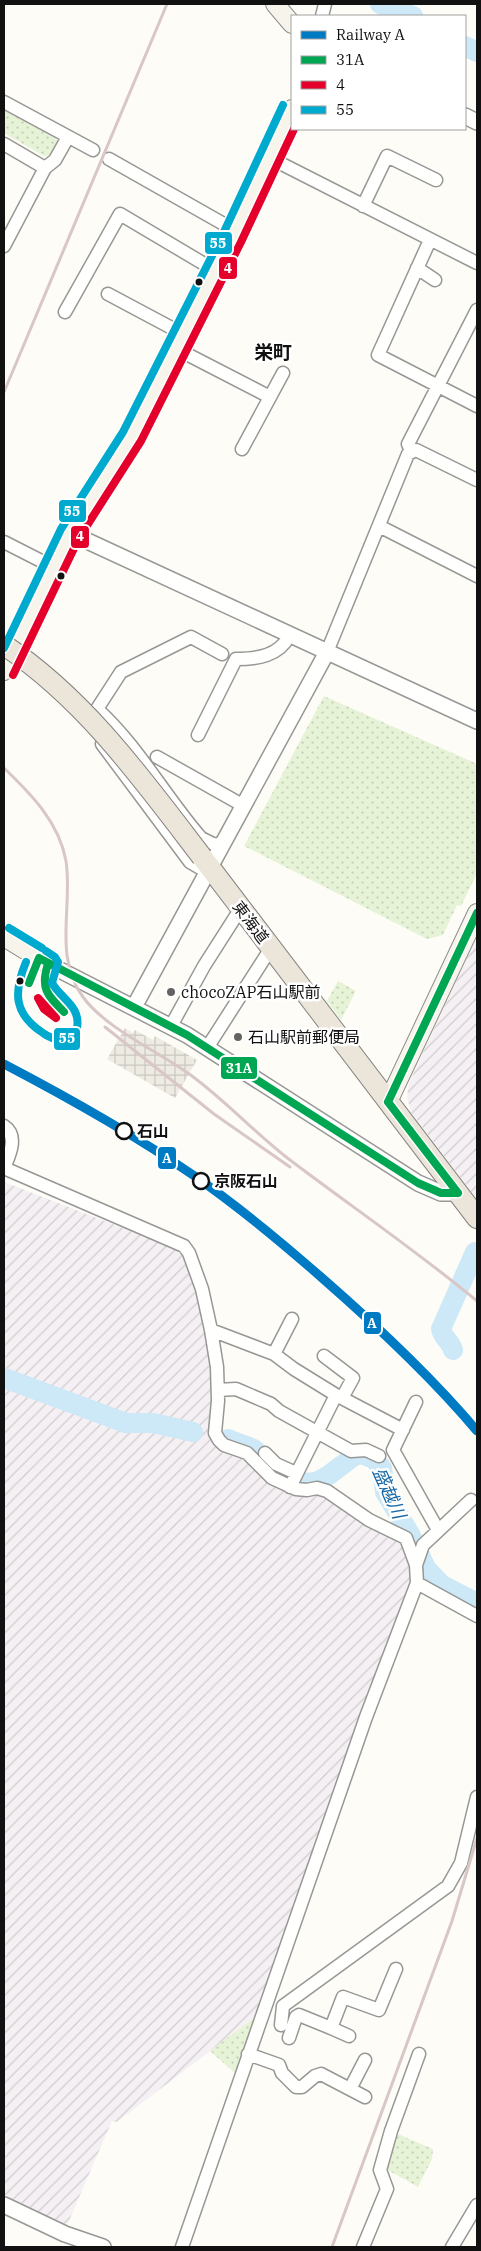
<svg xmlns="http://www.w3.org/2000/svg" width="481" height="2251" viewBox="0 0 481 2251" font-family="'IBM Plex Serif','Noto Sans JP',serif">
	<defs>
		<pattern id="industrial-furrows" width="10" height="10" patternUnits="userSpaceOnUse" patternTransform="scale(1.25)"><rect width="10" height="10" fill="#f5f0f3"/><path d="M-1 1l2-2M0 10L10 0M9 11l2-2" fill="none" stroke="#d1cdcf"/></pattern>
		<pattern id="grass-dots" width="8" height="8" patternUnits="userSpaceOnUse" patternTransform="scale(1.25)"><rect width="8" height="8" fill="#e7f3d7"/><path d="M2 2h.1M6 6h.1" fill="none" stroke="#c5cfb8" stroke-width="1.8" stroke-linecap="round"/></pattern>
		<pattern id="plaza-grid" width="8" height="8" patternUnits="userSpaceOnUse" patternTransform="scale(1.25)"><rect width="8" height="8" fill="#edebe2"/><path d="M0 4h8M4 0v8" fill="none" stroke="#cac8c1"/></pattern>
	</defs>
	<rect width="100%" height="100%" fill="#fdfcf7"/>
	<path fill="url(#industrial-furrows)" d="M477 936V1199L411 1112 407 1097 409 1083Z
		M4 1182 164 1244 184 1255 199 1300 209 1350 213 1384 211 1428 259 1469 319 1492 404 1540 415 1566 256 2016 117 2122 112 2121 68 2223 64 2224 4 2195Z"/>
	<path fill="url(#grass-dots)" d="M4 108 55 135 58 144 54 154 44 156 4 133Z
		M324 696 477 764V873L461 906 457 905 443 935 427 939 244 846Z
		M338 981 356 991 341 1020 327 1001Z
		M255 2017 256 2018 236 2074 210 2051Z
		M398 2134 433 2149 432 2159 418 2187 386 2169Z"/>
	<path fill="url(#plaza-grid)" d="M125 1028 133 1033 135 1030 153 1040 155 1036 197 1060 175 1098 107 1059Z"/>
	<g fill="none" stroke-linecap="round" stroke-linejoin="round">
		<path stroke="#cde8f7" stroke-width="20" d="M380 4 413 16
			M465 46 477 52
			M453 1350C451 1342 443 1338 441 1329L475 1252
			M4 1378 126 1423H153L193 1432
			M228 1439 254 1449 277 1472 287 1478 306 1483 316 1482 329 1475 354 1456 361 1454 374 1459 382 1468 385 1492 410 1534 426 1568 442 1585 477 1603"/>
		<g stroke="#979795" stroke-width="15">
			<path id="minor" d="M322 16 325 4
				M4 102 93 150
				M4 144 45 168 4 246
				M270 158 477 263
				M109 159 236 231
				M45 168 55 160 68 137
				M363 206 387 156 436 180
				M430 240 378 355 477 406
				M417 268 435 280
				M108 294 183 334
				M65 312 120 214 216 271
				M175 348 270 397
				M242 449 283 373
				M411 451 408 444 477 310
				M379 526 477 576
				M4 542 53 567
				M327 652 408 454 416 450 477 480
				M82 708 89 714 97 709C138 746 165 797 201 838L215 845 225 842
				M97 709 121 672 191 637 222 654
				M198 735 236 659C257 659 279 656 289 636
				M102 744 190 862 202 869 210 868 211 864
				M157 757 244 806
				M171 1026 204 966 241 908
				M207 1048 271 948
				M4 1126C19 1136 9 1156 4 1168
				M4 1168 184 1246 189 1253 202 1289 211 1330 217 1367 218 1401 215 1433 219 1440 224 1445 247 1453 272 1478 296 1489 307 1490 317 1488 327 1491 369 1520 406 1538 416 1565 417 1583 366 1717 182 2247
				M211 1330 274 1354 294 1369 336 1395
				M274 1354 292 1319
				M324 1356 353 1378 342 1398
				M218 1390 236 1389 271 1404 279 1411 351 1451 366 1450 379 1456
				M416 1402 393 1450 438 1530
				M265 1453 276 1464 296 1473
				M290 1487 336 1395 403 1430
				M416 1565 423 1545 471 1500
				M417 1583 477 1616
				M281 2025 283 2006 448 1886 461 1863 477 1797
				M331 2028 349 2036
				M289 2038 296 2017 299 2015 331 2028 343 1997 379 2010 396 1969
				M248 2054 279 2065 282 2073 296 2087H302L315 2076 321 2074 365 2097
				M350 2089 365 2060
				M363 2247 387 2189 380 2170 391 2131 419 2054
				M452 2247 477 2205"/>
		</g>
		<g stroke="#979795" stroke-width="18">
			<path id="tertiary" d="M465 116 477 122
				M70 533 477 721
				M48 964 187 1035 418 1183 441 1193H458
				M134 1007 327 652
				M4 2205 65 2234 103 2247"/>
		</g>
		<g stroke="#8e8d8b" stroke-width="20">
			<path id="secondary" d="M275 4 292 24
				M4 671 70 533 132 437 232 238 292 109
				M4 937 48 964
				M388 1102 477 913"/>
		</g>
		<g stroke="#858482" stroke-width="22">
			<path id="trunk" d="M202 857 477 1218"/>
		</g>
		<use href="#minor" stroke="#fffffe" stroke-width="12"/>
		<use href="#tertiary" stroke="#fffffe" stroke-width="15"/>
		<use href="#secondary" stroke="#f6f4eb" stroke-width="18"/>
		<use href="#trunk" stroke="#ece5da" stroke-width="20"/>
		<path stroke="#d9c6c7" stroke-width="3" d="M4 392 167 4
			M4 768C31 794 59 822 66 861 73 907 53 956 83 997 106 1029 160 1052 192 1076 227 1102 256 1134 290 1160 352 1207 417 1251 477 1301
			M105 1027 214 1114 290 1167
			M332 2247 452 1921 477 1838"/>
		<g stroke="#858482" stroke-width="22" stroke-linecap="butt">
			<path id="trunk-bridge" d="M4 645C86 700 143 780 202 857"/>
		</g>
		<use href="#trunk-bridge" stroke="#ece5da" stroke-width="20"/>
		<g stroke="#fff" stroke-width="11">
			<path id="bus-1" d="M48 964C40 988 47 995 64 1012
				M29 983 39 958 187 1035 418 1183 441 1193H458
				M388 1102 477 913
				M388 1102 458 1193"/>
		</g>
		<g stroke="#fff" stroke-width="11">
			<path id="bus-2" d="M13 675 79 538 141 441 241 242 294 129
				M38 998 56 1018 44 1009Z"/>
		</g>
		<g stroke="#fff" stroke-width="11">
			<path id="bus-3" d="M4 648 61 529 123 432 223 234 283 105
				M9 928 42 948
				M26 962C13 993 14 1014 43 1033 51 1039 59 1041 69 1038L77 1028C81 1006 61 999 52 983L58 962 55 957 46 951"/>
		</g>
		<use href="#bus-1" stroke="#00a651" stroke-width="8"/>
		<use href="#bus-2" stroke="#e4002b" stroke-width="8"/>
		<use href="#bus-3" stroke="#00a9ce" stroke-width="8"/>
		<g stroke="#fff" stroke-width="12">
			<path id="rail-1" d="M4 1064C69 1098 133 1134 193 1175 238 1206 280 1241 321 1277 376 1325 430 1375 477 1431"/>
		</g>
		<use href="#rail-1" stroke="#007ac2" stroke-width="9"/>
	</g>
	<g fill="#111" stroke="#fff" stroke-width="2">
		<circle cx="199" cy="282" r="4.5"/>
		<circle cx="61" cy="576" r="4.5"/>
		<circle cx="20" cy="981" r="4.5"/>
	</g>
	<g fill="#646362" stroke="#fff" stroke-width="2">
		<circle cx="171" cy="992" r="5"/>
		<circle cx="238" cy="1037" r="5"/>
	</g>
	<g fill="#fff" stroke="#111" stroke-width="2.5">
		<circle cx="124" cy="1131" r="8"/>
		<circle cx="201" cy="1181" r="8"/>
	</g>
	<g text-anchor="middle" stroke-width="5" stroke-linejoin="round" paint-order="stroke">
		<g font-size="16" fill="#111" stroke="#fff">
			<text transform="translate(251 922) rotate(53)" y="6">東海道</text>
		</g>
		<g font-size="16" fill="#111" stroke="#fff" text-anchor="start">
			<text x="181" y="998">chocoZAP石山駅前</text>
			<text x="248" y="1043">石山駅前郵便局</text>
		</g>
		<g font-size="16" font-weight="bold" fill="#111" stroke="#fff" text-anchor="start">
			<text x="137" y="1137">石山</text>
			<text x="214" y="1187">京阪石山</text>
		</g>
		<g font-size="18" font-style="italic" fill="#1768a6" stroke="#fff">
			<text transform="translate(389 1493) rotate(66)" y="6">盛越川</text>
		</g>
		<g font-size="19" font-weight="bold" fill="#111" stroke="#fff">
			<text x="273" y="359">栄町</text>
		</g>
	</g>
	<g stroke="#fff" stroke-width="2">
		<rect x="204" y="231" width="29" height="24" rx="5" fill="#00a9ce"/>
		<rect x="218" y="256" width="20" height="24" rx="5" fill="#e4002b"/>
		<rect x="58" y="499" width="29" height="24" rx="5" fill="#00a9ce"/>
		<rect x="70" y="525" width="20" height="24" rx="5" fill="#e4002b"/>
		<rect x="53" y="1027" width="28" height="24" rx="5" fill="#00a9ce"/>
		<rect x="220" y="1056" width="38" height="24" rx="5" fill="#00a651"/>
		<rect x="157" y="1146" width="20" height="24" rx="5" fill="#007ac2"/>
		<rect x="363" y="1311" width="19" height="24" rx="5" fill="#007ac2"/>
	</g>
	<g font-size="14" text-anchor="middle" font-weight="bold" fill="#fff">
		<text x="218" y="248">55</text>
		<text x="228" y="273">4</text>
		<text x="72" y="516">55</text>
		<text x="80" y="541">4</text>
		<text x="67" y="1043">55</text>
		<text x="239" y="1073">31A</text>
		<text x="167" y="1163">A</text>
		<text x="372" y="1328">A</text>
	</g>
	<rect width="481" height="2251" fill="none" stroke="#111111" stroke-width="10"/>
	<rect x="291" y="15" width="175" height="115" fill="#ffffff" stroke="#a0a0a0"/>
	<rect x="301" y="31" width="25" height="8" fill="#007ac2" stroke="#a0a0a0"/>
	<text x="336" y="40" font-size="15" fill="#111111">Railway A</text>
	<rect x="301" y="56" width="25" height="8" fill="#00a651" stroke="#a0a0a0"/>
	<text x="336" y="65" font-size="15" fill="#111111">31A</text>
	<rect x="301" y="81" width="25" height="8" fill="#e4002b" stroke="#a0a0a0"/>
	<text x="336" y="90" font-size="15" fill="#111111">4</text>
	<rect x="301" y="106" width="25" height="8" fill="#00a9ce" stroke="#a0a0a0"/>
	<text x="336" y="115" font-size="15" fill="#111111">55</text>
</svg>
